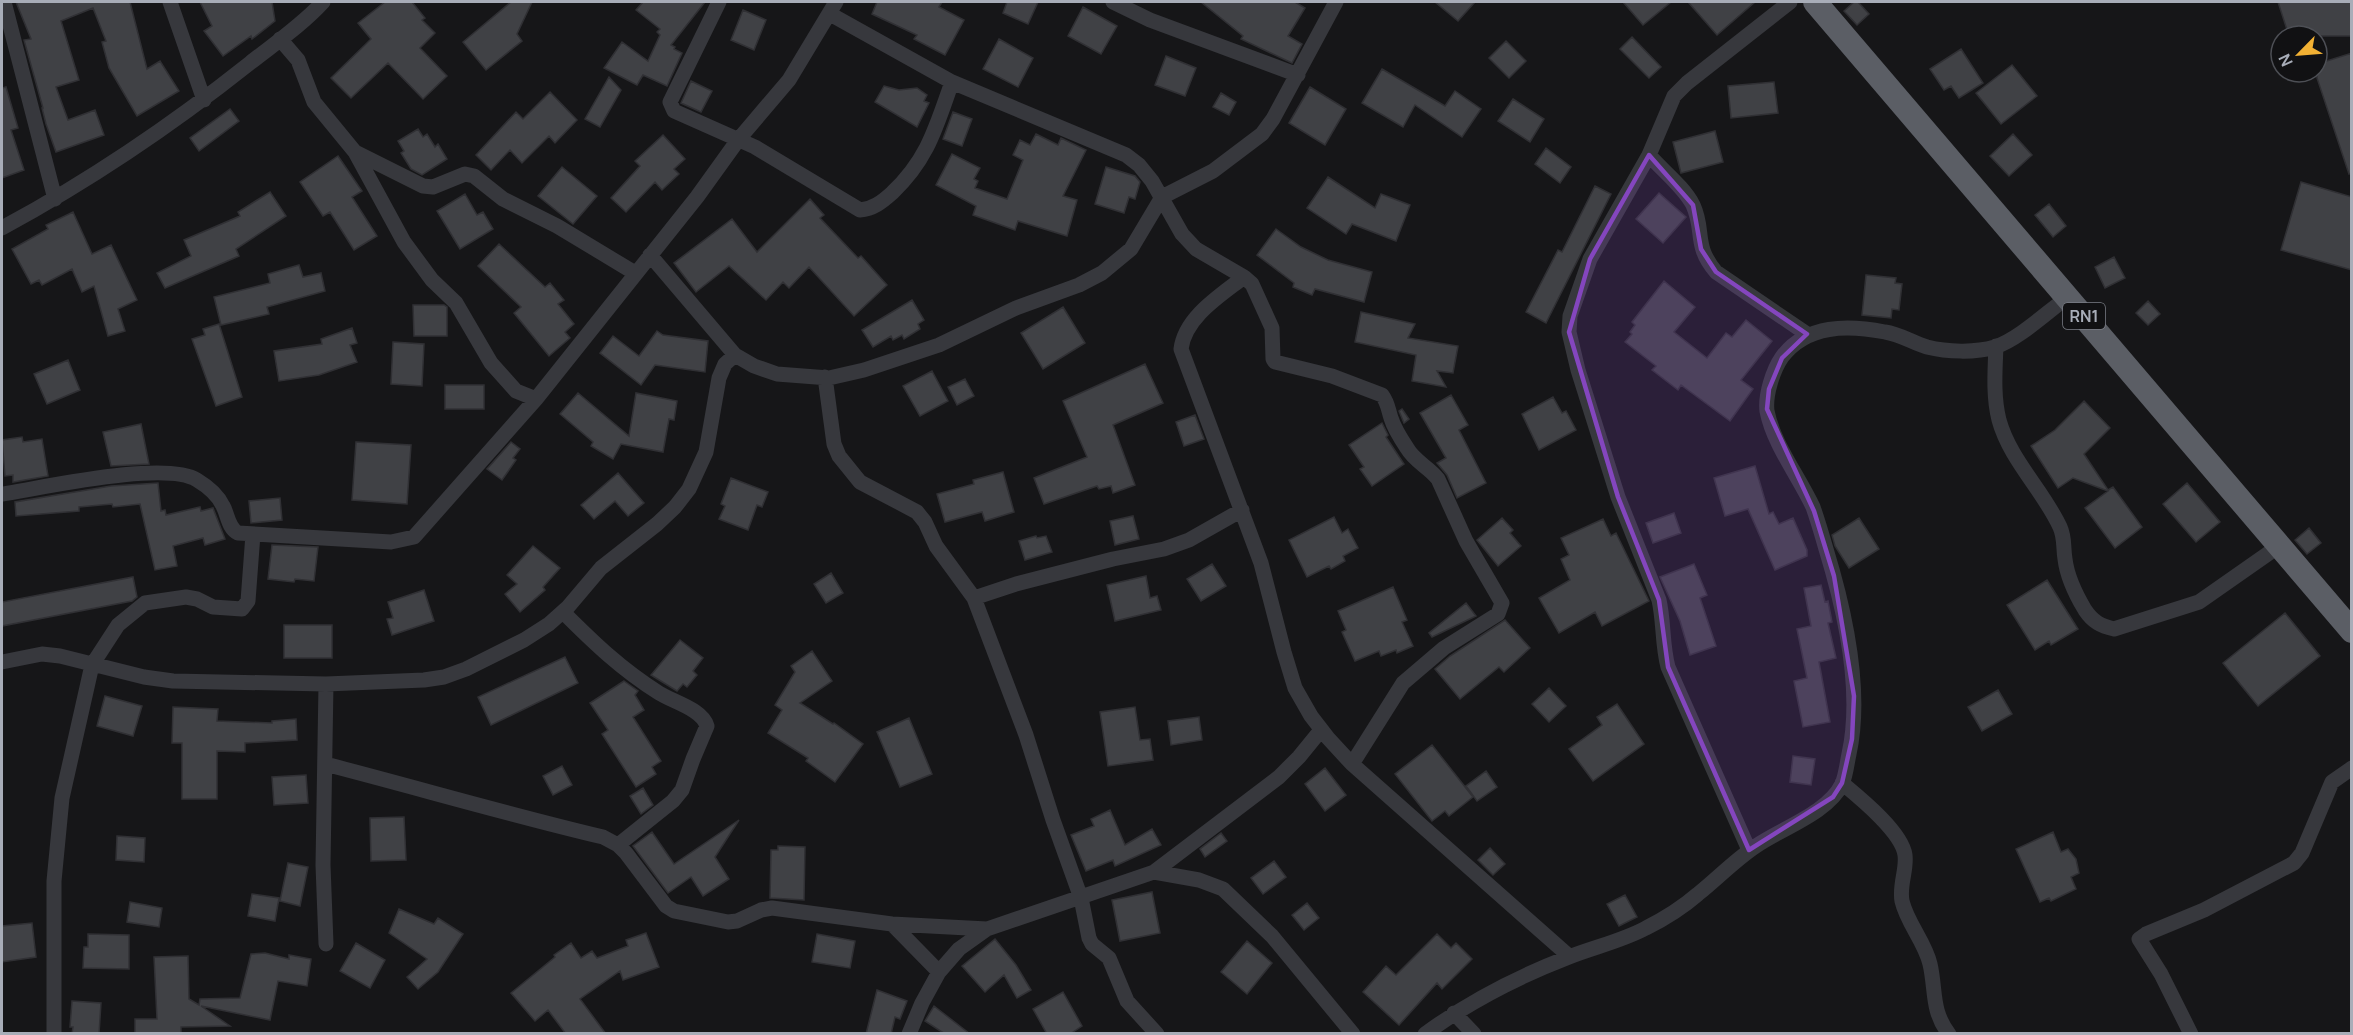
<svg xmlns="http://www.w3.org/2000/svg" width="2353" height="1035" viewBox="0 0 2353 1035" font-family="Manrope,sans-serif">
	<rect width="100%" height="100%" fill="#161618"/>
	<path fill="#404145" stroke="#303034" stroke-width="1.5" d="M16 2H130L147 69 160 61 179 91 137 116 109 68 102 42 106 41 93 8 61 21 79 80 56 87 68 120 95 110 104 135 56 152 46 124 42 108H43L24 40 31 39Z
		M200 2H272L275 21 252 39 251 36 223 56 204 31 212 26Z
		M385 2H412L425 18 422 20 435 33 420 48 447 76 423 99 388 63 351 98 331 78 371 39 358 23Z
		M511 2H532L517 34 522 41 486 70 463 42Z
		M643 2H705L671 45 675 47 674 49 682 53 667 86 643 75 637 85 604 68 622 42 648 61 660 35 657 32 660 29 636 10Z
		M877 2H942L939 7 964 20 945 55 914 39 917 35 872 14Z
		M1007 2H1038L1028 24 1003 13Z
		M1201 2H1295L1305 8 1288 36 1302 44 1292 63 1241 39 1243 36Z
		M1435 2H1475L1458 21Z
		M1623 2H1671L1643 25Z
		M1688 2H1755L1717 35Z
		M1854 2H1858L1869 14 1857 25 1844 11Z
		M2278 2H2352V36H2289Z
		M1083 7 1117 26 1101 54 1068 36Z
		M743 10 766 20 754 50 731 40Z
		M1632 37 1661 67 1649 78 1620 49Z
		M999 39 1033 58 1018 87 983 69Z
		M1506 41 1526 61 1509 78 1489 58Z
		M1961 49 1983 83 1959 98 1951 86 1944 90 1930 69Z
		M2352 53V173L2349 174 2317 78V64Z
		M1166 56 1196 68 1185 96 1155 85Z
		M2012 65 2037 96 2001 124 1976 93Z
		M1382 69 1445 106 1455 91 1481 109 1462 137 1415 105 1403 127 1362 103Z
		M609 77 621 90 600 127 585 119Z
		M691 81 712 91 701 112 681 103Z
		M1774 82 1778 113 1731 118 1728 86Z
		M884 86 899 90 917 88 927 95 924 101 929 103 917 127 875 102Z
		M6 87 18 128 11 130 24 170 2 178V88Z
		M1310 87 1346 109 1325 145 1289 123Z
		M550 92 577 120 555 143 549 136 522 163 510 150 491 170 476 155 516 112 523 119Z
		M1221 93 1236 102 1229 115 1213 107Z
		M1513 99 1544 119 1530 142 1498 121Z
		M230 109 239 121 199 151 190 138Z
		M953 112 972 119 962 146 943 139Z
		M418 129 423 137 427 134 435 147 438 144 447 159 422 175 411 169 401 153 404 151 398 141Z
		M1715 131 1723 162 1681 173 1673 142Z
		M1036 134 1058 145 1061 138 1086 150 1063 196 1077 200 1067 236 1018 221 1015 230 973 215 976 206 936 185 952 154 980 168 974 179 978 181 975 188 1007 199 1023 160 1013 155 1020 140 1030 145Z
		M2013 134 2032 155 2009 176 1990 156Z
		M663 135 685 159 674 169 679 174 662 190 655 182 626 212 611 198 640 166 635 161Z
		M1546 148 1571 167 1560 183 1535 164Z
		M338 156 362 191 352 197 377 236 354 250 330 212 323 216 300 182Z
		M562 167 597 196 573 224 538 196Z
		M1106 167 1135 176 1140 182 1135 199 1129 197 1124 213 1095 204Z
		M1328 177 1375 208 1381 194 1410 205 1396 241 1352 224 1346 234 1307 208Z
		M2301 182 2352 197V270L2281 250Z
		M1595 186 1611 194 1546 323 1526 312 1558 250 1562 252Z
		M270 192 286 216 236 249 239 256 165 288 157 273 191 256 184 240 240 216 238 212Z
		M1659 193 1686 217 1663 243 1636 219Z
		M465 194 477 215 483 212 493 229 460 249 437 211Z
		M810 199 824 215 820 218 858 258 861 256 887 285 854 316 809 267 789 288 783 282 766 300 729 266 696 292 674 263 732 219 757 252Z
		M2049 204 2066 226 2053 237 2035 215Z
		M73 212 92 254 111 245 137 300 118 309 125 331 108 336 94 286 82 292 72 269 42 285 39 280 31 284 12 249 48 229 46 225Z
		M1276 229 1301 247 1328 260 1372 272 1364 302 1315 289 1312 295 1293 287 1294 283 1257 255Z
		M499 244 545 287 550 283 564 300 558 304 574 324 565 332 570 338 549 356 514 313 521 307 478 266Z
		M2114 257 2125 278 2105 288 2095 267Z
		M299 265 303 277 321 273 325 291 267 307 269 314 221 325 214 297 270 283 268 274Z
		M1866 275 1896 278 1895 283 1902 284 1899 310 1892 309 1891 318 1862 315Z
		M1664 281 1695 307 1674 332 1707 358 1726 333 1732 337 1746 320 1772 341 1741 380 1753 389 1730 421 1681 385 1678 390 1652 370 1656 366 1625 342 1632 334 1630 332 1635 325 1632 322Z
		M912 300 924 320 918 324 920 329 904 339 902 335 893 340 891 336 873 347 862 330Z
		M2148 301 2160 314 2148 325 2136 313Z
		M413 305H444L447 307V336H414Z
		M1063 307 1085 343 1043 369 1021 333Z
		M1361 312 1415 324 1408 338 1458 346 1453 373 1437 371 1446 387 1412 381 1416 355 1355 342Z
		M219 324 242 397 216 406 192 339 205 335 203 329Z
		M352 328 357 343 350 345 357 362 319 375 279 381 274 351 322 344 321 339Z
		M657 331 663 335 708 341 705 372 655 365 641 385 600 353 613 336 639 356Z
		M393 342 424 344 422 386 391 384Z
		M68 360 80 390 47 404 34 374Z
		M1145 364 1163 403 1113 425 1135 485 1113 493 1111 486 1099 489 1097 486 1044 504 1034 478 1087 457 1063 401Z
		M932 371 948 401 920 416 903 386Z
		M965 379 974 396 957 405 948 387Z
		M445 385H484V409H445Z
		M578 393 629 436 636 393 677 401 674 420 669 419 663 452 621 444 613 459 591 446 593 442 560 414Z
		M1451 395 1468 425 1459 430 1486 483 1457 498 1447 475 1437 463 1446 458 1420 413Z
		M1553 397 1562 413 1566 411 1576 430 1539 450 1522 414Z
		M2084 401 2110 428 2084 454 2108 490 2113 487 2142 527 2115 548 2085 508 2108 491 2073 478 2058 488 2031 446 2055 430Z
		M1402 409 1409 419 1404 423 1399 411Z
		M1195 415 1204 439 1184 446 1176 422Z
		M1382 423 1388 435 1386 437 1404 464 1372 486 1360 469 1364 467 1349 445Z
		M141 424 149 464 111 466 103 432Z
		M22 437 23 442 42 439 48 476 13 482V475L5 476 2 440Z
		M356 442 411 445 407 504 352 500Z
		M511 442 520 449 513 458 516 460 502 480 487 469Z
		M1755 466 1769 514 1773 512 1779 524 1793 518 1807 550V556L1775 570 1748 509 1725 516 1714 478Z
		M1003 472 1014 512 985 521 982 512 945 522 937 494 974 484 973 480Z
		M618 473 644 503 628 516 615 501 594 519 581 505Z
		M731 478 768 492 762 507 757 505 748 530 719 519 725 506 721 504Z
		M158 483 161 511 165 510 166 515 200 507 201 511 213 508 225 539 205 545 203 538 173 546 177 566 155 570 140 504 113 507 112 504 79 507V511L16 516 15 502 111 486Z
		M2187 483 2220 522 2196 542 2163 504Z
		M280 498 282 520 251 523 249 501Z
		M1674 513 1681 533 1653 543 1646 523Z
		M1133 516 1139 539 1115 545 1110 521Z
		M1334 517 1342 533 1348 529 1358 548 1343 556 1345 561 1331 569 1329 566 1307 577 1289 540Z
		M1502 518 1513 530 1510 533 1521 546 1498 566 1477 540Z
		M1859 518 1879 549 1849 568 1835 546 1832 535Z
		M1603 519 1611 536 1616 533 1649 601 1602 626 1595 612 1559 633 1539 598 1570 580 1561 559 1569 555 1561 538Z
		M2309 528 2321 543 2307 554 2295 540Z
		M1036 536 1037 538 1046 536 1052 552 1025 560 1019 541Z
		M272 545 318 547 314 581 295 579 294 582 268 579Z
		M533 546 560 568 543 587 545 590 520 612 505 594 517 584 507 575Z
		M1212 564 1226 586 1201 601 1187 579Z
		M1694 564 1707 595 1700 598 1716 646 1690 655 1680 621 1660 577Z
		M831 573 843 593 826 603 814 584Z
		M1146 576 1150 598 1157 596 1161 610 1115 621 1107 585Z
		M133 577 137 597 132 601 2 626V602Z
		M2047 580 2078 629 2051 645 2049 641 2035 650 2007 605Z
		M1821 585 1825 602 1828 601 1832 622 1828 623 1836 658 1819 662 1830 722 1803 727 1794 681 1807 678 1797 629 1811 626 1804 588Z
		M1393 587 1407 620 1402 622 1413 646 1397 653 1396 650 1381 656 1379 651 1355 661 1342 632 1346 630 1338 611Z
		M424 590 434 621 392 635 387 619 393 618 388 602Z
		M1466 603 1476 616 1432 637 1429 633Z
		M2285 613 2320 656 2258 706 2223 663Z
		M1505 620 1530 648 1504 672 1499 667 1460 699 1435 669 1450 656Z
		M284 625H332V658H284Z
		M680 640 703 658 693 671 697 675 687 687 683 684 677 691 651 675Z
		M812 651 832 681 800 703 833 724 834 723 863 744 835 782 806 761 808 758 768 733 782 710 775 705 795 672 791 666Z
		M565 657 578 683 491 725 478 697Z
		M624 681 638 691 635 695 644 710 633 717 661 761 652 767 656 774 636 787 602 734 608 730 590 703Z
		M1549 688 1566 706 1549 722 1532 704Z
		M1998 690 2012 714 1982 731 1968 707Z
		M105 696 142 706 133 736 97 726Z
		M1617 704 1644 744 1593 781 1569 749 1602 725 1597 717Z
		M173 707 218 709 217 721 272 723V721L296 719 297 740 245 743V752L217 751V799H182V743H172Z
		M1135 707 1140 740 1150 739 1153 760 1108 766 1100 712Z
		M1199 717 1202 740 1171 745 1168 721Z
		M909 718 932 774 900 787 877 732Z
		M1432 745 1473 797 1449 816 1445 811 1432 821 1395 774Z
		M1793 756 1815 759 1811 785 1790 782Z
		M562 766 572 785 553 795 543 776Z
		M1325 768 1346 795 1325 811 1305 784Z
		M1486 771 1497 787 1477 801 1466 786Z
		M306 775 308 803 274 805 272 777Z
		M643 788 653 805 641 814 630 796Z
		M1110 810 1125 845 1152 829 1161 845 1115 866 1113 860 1086 871 1071 835 1094 826 1091 819Z
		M404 817 406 860 371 861 370 818Z
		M739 820 715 857 729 879 703 896 691 877 668 893 633 846 652 832 674 864Z
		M2053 832 2061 852 2068 849 2076 859 2079 873 2071 877 2076 889 2051 901 2049 898 2040 902 2016 849Z
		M1221 833 1227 841 1205 857 1200 849Z
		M117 836 145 838 144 862 116 860Z
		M778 846 805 847 804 900 770 898 771 850H778Z
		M1490 848 1505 864 1493 875 1478 860Z
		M1274 861 1286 877 1263 894 1251 878Z
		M288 863 308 867 300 906 280 901Z
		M1152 892 1160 933 1120 941 1112 900Z
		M252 894 279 898 275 921 248 916Z
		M1625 895 1637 917 1619 926 1607 904Z
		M130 902 162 908 159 927 127 922Z
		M1307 903 1319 918 1304 930 1292 915Z
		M399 909 434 924 438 918 463 934 438 972 418 989 407 977 427 959 389 933Z
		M32 923 36 957 2 962V926Z
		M646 933 659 967 623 980 620 971 580 999 606 1034H566L548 1010 535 1021 511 993 555 957 554 955 571 943 581 958 592 951 597 958 628 946 626 940Z
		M88 934 129 935V969L83 968 84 947H88Z
		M817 934 855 941 850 968 812 962Z
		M1437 934 1451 948 1456 943 1472 959 1442 989 1437 983 1399 1025 1363 992 1386 966 1396 975Z
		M995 939 1016 965 1031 990 1017 998 1004 975 985 992 962 966Z
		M1247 941 1272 963 1247 994 1221 972Z
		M356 943 385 960 370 988 340 971Z
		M265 953 289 959V955L311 959 307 986 278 981 270 1020 201 1006 230 1026 181 1027V1034H135V1019H157L154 957 188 956 189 999 199 1005 200 999 240 998 251 954Z
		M877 990 907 1001 900 1019 895 1017 891 1034H866Z
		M1063 992 1082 1026 1070 1034H1047L1033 1009Z
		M72 1001 101 1003 99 1034H72L73 1027H70Z
		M934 1006 970 1034H945L925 1021Z"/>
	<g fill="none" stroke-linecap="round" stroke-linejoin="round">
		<path stroke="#37383d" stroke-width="15" d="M4 2 55 199
			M170 2 204 100
			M719 2 670 102 674 111 755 147 860 210C873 209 882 202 892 193 928 159 936 127 952 82
			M1113 2 1150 20 1298 75
			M830 14 952 82 1126 155 1139 165 1152 181 1182 234 1196 249 1244 277 1252 284 1272 328 1273 359 1275 362 1332 376 1382 395C1388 403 1388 409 1391 418 1394 428 1401 439 1407 448 1415 462 1429 467 1438 479L1466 541 1502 603 1498 614 1444 648 1403 683 1352 764
			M280 39 298 60 314 102 355 152 423 186 433 187 465 174 474 176 503 199 557 226 635 273
			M355 152 404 242 432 280 456 303 491 363 516 391 536 399
			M1649 155C1663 171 1684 187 1693 205 1705 231 1693 245 1716 272L1807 334
			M2 228C89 181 172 125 250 63 274 44 302 25 323 2
			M650 255 735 355 754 366 777 374 829 378 864 370 939 345 1016 308 1079 285 1102 273 1131 249 1162 197 1213 171 1262 134 1273 119 1336 2
			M1244 277C1221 295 1185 317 1181 349L1261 563 1284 652 1295 688 1311 716 1328 738 1352 764 1569 956
			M1996 346C1995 371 1993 396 1999 420 2010 460 2043 490 2060 527 2065 538 2063 547 2065 559 2067 576 2076 595 2085 610 2093 622 2101 626 2114 629L2199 602 2279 546
			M825 377 834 444 839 456 860 482 917 512 925 522 936 546 974 598 1026 735 1053 820 1081 898 1089 938 1092 944 1109 958 1127 1001 1157 1034
			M2 494C42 488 165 460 197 480 207 486 218 495 223 506 228 515 228 528 238 533L391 542 414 537 536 399 697 197 738 140 789 80 836 2
			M974 598 1016 584 1113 559 1164 549 1189 540 1242 510
			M563 612C594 643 621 669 659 693 673 702 702 709 707 726L693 759 682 790 673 801 618 845
			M2 662 42 654 60 656 144 677 173 681 326 684 424 680 444 677 466 669 524 640 549 624 568 607 601 568 657 524 675 507 689 489 706 452 719 378 725 364 735 355
			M326 684 323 865 326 944
			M325 764C418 788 510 815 603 837L618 845 626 853 666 906 674 911 728 922 737 921 761 910 772 908 892 924 987 929
			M1842 783C1860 798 1902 832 1905 855 1907 870 1899 885 1902 901 1907 923 1925 942 1930 964 1936 990 1931 1011 1949 1034
			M1749 850 1668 667C1662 645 1664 622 1659 600L1618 497 1578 370 1569 332 1570 316 1590 259 1649 155 1674 96 1687 83 1790 2
			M1154 872 1279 777 1299 757 1321 730
			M892 924 939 972
			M1454 1013 1474 1034
			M54 1034V881L62 798 92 665 118 625 145 603 186 597 197 599 213 607 242 609 248 601 253 534
			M909 1034 922 1003 939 972 959 949 987 929 1154 872 1199 880 1223 889 1272 936 1353 1034
			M1425 1034C1470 1001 1517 977 1569 957 1594 947 1622 941 1646 928 1664 919 1683 907 1698 894 1718 878 1735 860 1756 846 1782 828 1828 813 1842 784 1846 775 1847 763 1849 754 1863 690 1845 611 1826 549 1822 535 1818 521 1813 507 1799 477 1773 443 1767 411 1765 395 1773 370 1782 357 1807 324 1848 325 1885 332 1900 334 1913 343 1927 347 1947 352 1975 353 1995 347 2019 339 2047 312 2068 297
			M2191 1034 2161 974 2139 939 2146 934 2204 910 2294 863 2302 853 2332 782 2352 768"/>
		<path stroke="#5b5e65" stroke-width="24" d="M1815 2 2352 631"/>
	</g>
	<path fill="#8446be" fill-opacity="0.2" stroke="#8446be" stroke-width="4.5" stroke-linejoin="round" d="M1649 155 1693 205 1701 249 1716 272 1807 334 1782 358 1769 389 1767 409 1814 511 1834 576 1854 696 1852 739 1842 783 1833 797 1749 850 1668 667 1659 600 1618 497 1569 332 1590 259Z"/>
	<g text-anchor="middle" stroke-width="4.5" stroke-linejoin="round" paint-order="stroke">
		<rect fill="#111113" stroke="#7b7e86" stroke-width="1.5" x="2063" y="303" width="42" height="26" rx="4.5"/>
		<g font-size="16" font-weight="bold" fill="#a8adb8">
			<text x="2084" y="322">RN1</text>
		</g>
	</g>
	<rect width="2353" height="1035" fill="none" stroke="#a8adb8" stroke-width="6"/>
	<g transform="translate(2299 54) rotate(245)"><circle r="28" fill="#111113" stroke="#4d4f55" stroke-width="1.5"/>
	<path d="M0-4.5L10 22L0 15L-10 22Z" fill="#f2b134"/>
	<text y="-9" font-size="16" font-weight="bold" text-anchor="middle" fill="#a8adb8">N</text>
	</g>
</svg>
